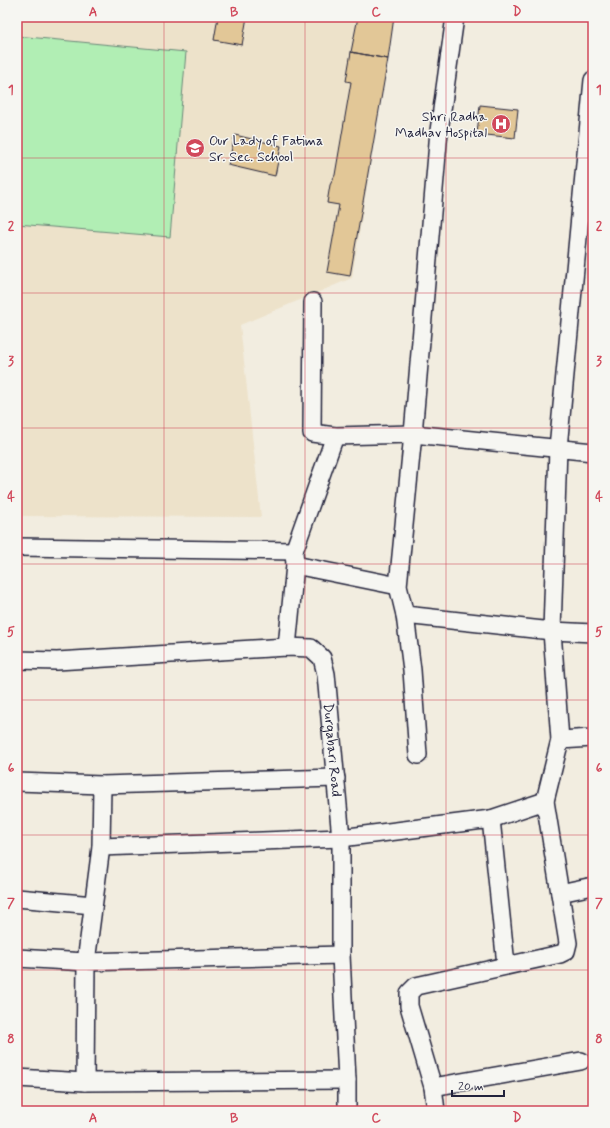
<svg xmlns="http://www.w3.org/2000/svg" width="610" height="1128" viewBox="0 0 610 1128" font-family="Mynerve,sans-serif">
	<rect width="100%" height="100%" fill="#f2ede0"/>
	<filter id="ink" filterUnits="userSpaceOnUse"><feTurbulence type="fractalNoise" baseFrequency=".025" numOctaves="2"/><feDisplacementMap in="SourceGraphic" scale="8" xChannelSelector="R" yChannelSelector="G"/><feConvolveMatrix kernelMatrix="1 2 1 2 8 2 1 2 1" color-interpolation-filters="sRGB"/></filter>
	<g filter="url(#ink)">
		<path fill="#ede2ca" d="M17 17H394L352 278 240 325 261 517 17 516Z"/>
		<path fill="#b1eeb4" stroke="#6a8878" d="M17 36 186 52 170 237 17 224Z"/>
		<path fill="#e2c797" stroke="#22223b" d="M218 17H247L242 45 214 40Z
			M358 17H394L388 59 351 52Z
			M351 52 388 59 350 276 327 272 339 205 327 203 330 185 335 175 351 82 346 81Z
			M480 105 518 109 515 138 477 134Z
			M235 135 281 146 275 176 228 165Z"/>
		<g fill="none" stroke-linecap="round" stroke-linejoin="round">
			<g stroke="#22223b" stroke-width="20">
				<g id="minor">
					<path d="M593 80 558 448 552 631 593 633"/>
					<path d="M313 302 312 433 335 436 413 434 593 452"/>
					<path d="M17 547 294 551"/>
					<path d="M295 565 398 586"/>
					<path d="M405 615 552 631 560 740 545 801 568 943 566 951 560 954 416 986 409 993V1006L433 1087 436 1111"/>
					<path d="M287 647 295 565 294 551 335 436"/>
					<path id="s1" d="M17 660 57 661 287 647 311 648 322 658 326 674 341 838V955L347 1080V1111"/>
					<path d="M560 740 593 738"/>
					<path d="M418 755 412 670 405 615 398 586 413 434 439 131 455 17"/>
					<path d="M17 782 102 785 336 778"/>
					<path d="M491 819 545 801"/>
					<path d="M101 847 341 838 491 819 506 965"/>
					<path d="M560 893 593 886"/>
					<path d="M17 898 93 905"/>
					<path d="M17 958 86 962 101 847 102 785"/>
					<path d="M17 1078 85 1082 347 1080"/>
					<path d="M85 1082 86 962 341 955"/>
					<path d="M433 1087 581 1061"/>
				</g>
			</g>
			<use href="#minor" stroke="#f6f6f2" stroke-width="17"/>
		</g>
	</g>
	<path fill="none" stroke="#d1495b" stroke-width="1" stroke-opacity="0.55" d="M164 17V1111M305 17V1111M446 17V1111M17 158H593M17 293H593M17 428H593M17 564H593M17 700H593M17 835H593M17 970H593"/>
	<defs>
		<g id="hospital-disc" transform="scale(1)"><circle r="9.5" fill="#d1495b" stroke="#f6f6f2"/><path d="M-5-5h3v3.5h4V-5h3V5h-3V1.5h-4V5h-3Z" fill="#fff"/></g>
		<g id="school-disc" transform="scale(1)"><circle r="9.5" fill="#d1495b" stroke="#f6f6f2"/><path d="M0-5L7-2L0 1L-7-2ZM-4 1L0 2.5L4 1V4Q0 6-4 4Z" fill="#fff"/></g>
	</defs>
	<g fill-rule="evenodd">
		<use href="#hospital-disc" x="501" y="124"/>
		<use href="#school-disc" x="195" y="148"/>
	</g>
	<g text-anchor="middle" stroke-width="3" stroke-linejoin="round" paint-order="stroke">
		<g font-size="14" fill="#22223b" stroke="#f6f6f2" text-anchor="end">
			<text x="487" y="121">Shri Radha<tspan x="487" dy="16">Madhav Hospital</tspan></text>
			<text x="209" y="145" text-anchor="start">Our Lady of Fatima<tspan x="209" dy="16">Sr. Sec. School</tspan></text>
		</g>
		<g font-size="14" fill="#22223b" stroke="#f6f6f2">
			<text dy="5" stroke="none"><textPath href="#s1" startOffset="402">Durgabari Road</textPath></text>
		</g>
	</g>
	<rect width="610" height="1128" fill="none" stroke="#f6f6f2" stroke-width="44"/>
	<path d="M452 1090v6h52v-6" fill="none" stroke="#22223b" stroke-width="2"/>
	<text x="458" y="1090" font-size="12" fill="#22223b" stroke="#f6f6f2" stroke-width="3" paint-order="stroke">20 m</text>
	<rect x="22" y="22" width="566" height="1084" fill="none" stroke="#d1495b" stroke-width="1.5"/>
	<g font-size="13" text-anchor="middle" font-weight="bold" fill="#d1495b">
		<text x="93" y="16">A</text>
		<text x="234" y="16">B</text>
		<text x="376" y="16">C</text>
		<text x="517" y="16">D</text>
		<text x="11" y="94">1</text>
		<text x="599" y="94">1</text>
		<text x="11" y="230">2</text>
		<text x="599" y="230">2</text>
		<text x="11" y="365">3</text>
		<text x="599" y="365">3</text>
		<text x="11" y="501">4</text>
		<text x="599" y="501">4</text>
		<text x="11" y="636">5</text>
		<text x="599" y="636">5</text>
		<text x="11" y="772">6</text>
		<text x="599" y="772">6</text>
		<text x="11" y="907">7</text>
		<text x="599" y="907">7</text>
		<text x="11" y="1043">8</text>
		<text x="599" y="1043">8</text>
		<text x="93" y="1122">A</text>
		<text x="234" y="1122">B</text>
		<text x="376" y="1122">C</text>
		<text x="517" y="1122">D</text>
	</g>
</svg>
